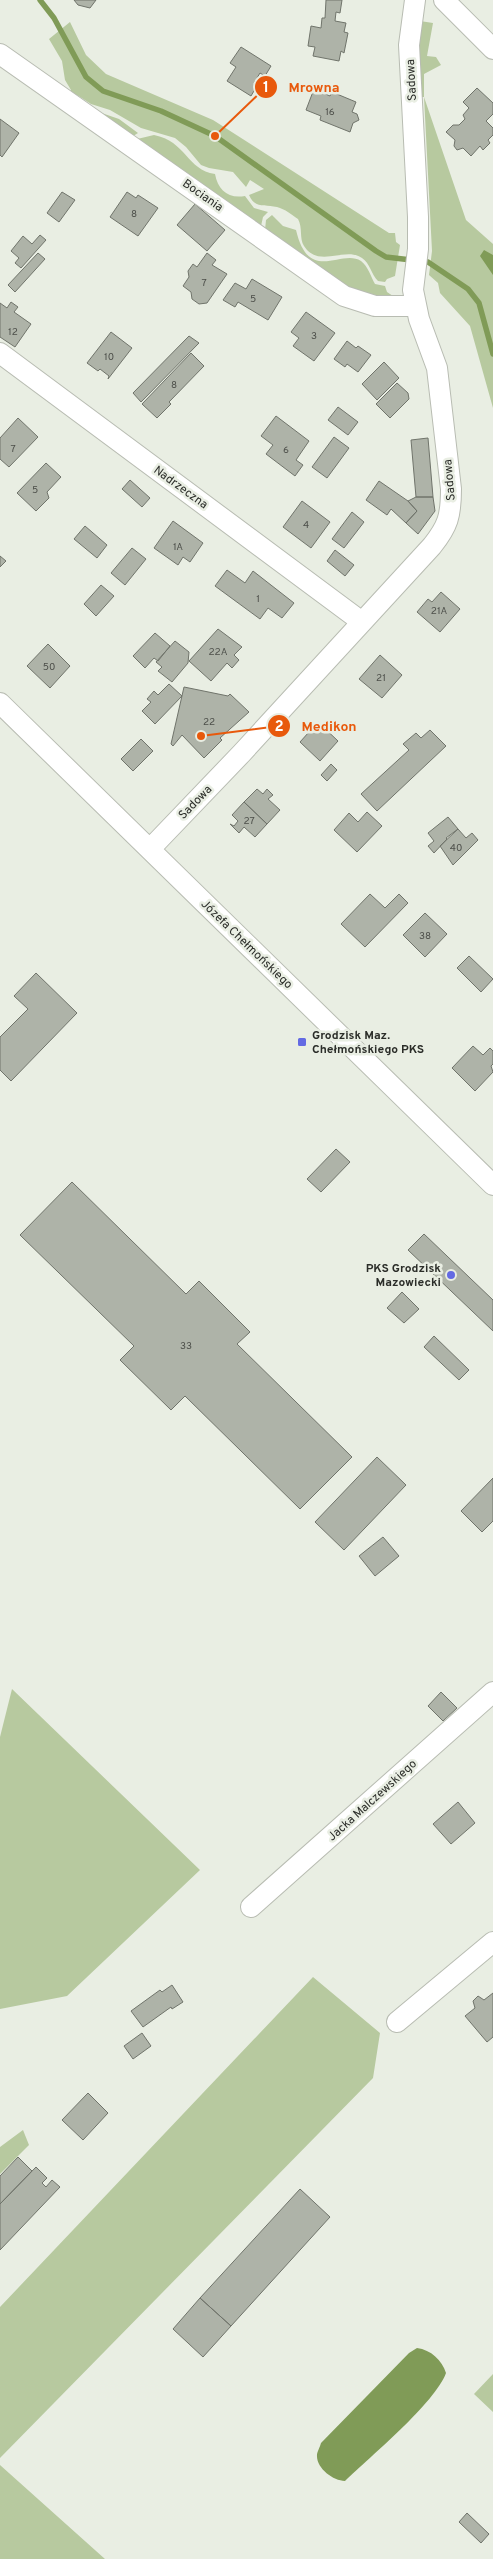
<svg xmlns="http://www.w3.org/2000/svg" width="493" height="2559" viewBox="0 0 493 2559" font-family="Overpass,sans-serif">
	<rect width="100%" height="100%" fill="#e9eee3"/>
	<path fill="#b7c99f" d="M420 21 433 23 427 56 436 57 441 65 424 74V97L466 220 493 244V408L470 326 440 293 438 283 429 275 432 251 424 97H420L417 56Z
		M70 22 86 55 106 74 213 120 389 233H395L396 242 400 245 395 276 387 279 385 282 378 281C371 274 370 263 362 258 345 246 319 269 304 246 299 238 303 228 298 219 292 215 285 209 277 207 265 204 255 209 249 195L264 189 250 180 246 187 233 172 209 168 201 165 186 147 175 138 141 128 110 110 91 104 77 95 71 96V90L65 80 62 61 49 39Z
		M87 108 119 119 138 133 130 138Z
		M154 135C186 141 187 170 215 174 218 190 228 199 245 196L254 208 268 212 263 217 261 226 133 140Z
		M272 215 283 226 296 230C309 285 341 248 361 261 368 266 371 277 375 284L385 286 387 292 396 298C344 302 305 260 265 230L266 220Z
		M12 1689 200 1870 67 1996 0 2009V1737Z
		M313 1977 380 2033 373 2078 0 2458V2307Z
		M23 2130 29 2145 0 2174V2147Z
		M493 2374V2412L474 2394Z
		M0 2465 105 2559H0Z"/>
	<path fill="#809b57" d="M484 250 493 255V275L480 256Z
		M417 2348C431 2350 442 2360 446 2373 435 2403 370 2457 345 2481 333 2481 316 2468 317 2455 317 2452 320 2447 321 2443L409 2353Z"/>
	<g fill="none" stroke-linecap="round" stroke-linejoin="round">
		<path stroke="#809b57" stroke-width="5.5" d="M40 0 54 18 86 77 103 91 161 111 215 136 376 251 386 257 428 262 468 289 479 303 493 354"/>
	</g>
	<path fill="#aeb3a8" stroke="#70746b" d="M74 0H96L90 8 78 5Z
		M326 0H342L340 13 336 12 335 21 346 23 344 32 348 33 344 53 341 51 339 61 313 56 315 47 308 46 311 26 321 28 322 18H325Z
		M241 47 271 66 265 76 260 73 254 83 258 84 251 96 227 81 236 67 230 63Z
		M477 88 493 103V114L486 121 493 128V135L488 140 490 143 483 150 480 146 471 156 463 148 457 150 454 146 455 140 446 132 453 125H459L465 119 463 115 469 108 463 102Z
		M314 89 330 96 332 92 356 102 352 112 357 114 359 120 353 123 350 132 320 120 321 116 306 110Z
		M0 119 19 133 2 157 0 155Z
		M62 192 75 200 59 222 47 213Z
		M127 192 136 198 138 195 158 208 138 236 110 217Z
		M195 204 225 230 207 251 177 225Z
		M40 235 46 240 21 268 15 263 19 258 11 251 23 236 32 244Z
		M38 253 45 259 15 292 8 285Z
		M207 253 216 260 212 265 227 274 207 303 199 304 192 299 191 292 183 286 189 277 188 271 193 264 197 267Z
		M252 279 282 297 268 320 238 302 235 307 223 300 235 283 246 289Z
		M11 302 18 307 14 312 31 324 15 347 0 337V303L7 308Z
		M306 312 335 333 314 361 293 346 299 338 291 332Z
		M111 332 132 348 108 379 109 376 100 369 98 371 87 363Z
		M189 336 199 343 141 402 133 393Z
		M347 341 356 348 358 346 371 355 358 372 347 364 345 367 334 359Z
		M191 353 204 366 169 402 171 404 157 418 142 404Z
		M384 362 399 378 377 400 362 384Z
		M397 383 408 393 409 399 390 418 376 404Z
		M338 407 358 422 348 435 328 420Z
		M276 416 309 441 296 460 303 465 295 476 266 454 273 445 261 436Z
		M18 418 38 437 9 467 0 459V438Z
		M334 437 349 448 327 478 312 467Z
		M428 438 433 497H416L411 440Z
		M46 463 61 477 47 492 49 498 36 511 17 493Z
		M130 480 150 498 142 507 122 489Z
		M379 481 408 501 417 511 406 523 391 509 387 515 366 500Z
		M416 497H433L435 511 418 534 406 523 417 511 408 501Z
		M302 501 330 522 311 548 283 527Z
		M352 512 364 522 344 548 332 539Z
		M173 521 203 543 190 562 183 557 178 565 154 548Z
		M85 526 107 545 97 558 74 539Z
		M132 548 146 559 125 585 111 573Z
		M335 550 354 565 345 576 327 561Z
		M0 556 6 561 0 567Z
		M227 570 245 583 253 571 294 603 282 618 268 608 260 619 215 586Z
		M101 585 114 596 96 616 84 604Z
		M441 592 460 609 440 632 417 612 428 599 432 602Z
		M218 629 242 647 234 655 239 660 232 668 227 663 211 681 189 661Z
		M155 633 170 646 158 661 154 658 145 668 133 656Z
		M175 641 189 652 188 663 172 682 158 671 162 667 156 662Z
		M48 644 70 666 50 688 27 666Z
		M380 655 402 675 382 698 359 679Z
		M169 684 182 696 155 724 142 711 151 702 147 699 154 691 158 695Z
		M184 687 228 696 230 694 249 712 220 738 222 740 204 758 182 735 173 746 171 744Z
		M318 722 338 741 320 761 300 742Z
		M430 730 446 746 377 811 361 794 409 750 403 744 416 733 421 738Z
		M141 739 153 751 133 771 121 759Z
		M331 764 337 770 327 781 321 775Z
		M257 789 263 794 267 789 273 795 268 799 280 810 267 824 244 802Z
		M244 802 267 824 255 837 244 827 239 833 230 824 234 826 238 821 232 815Z
		M367 812 382 826 357 852 334 830 349 813 358 822Z
		M448 817 458 829 446 838 447 839 434 853 428 846 434 841 428 833Z
		M458 829 466 838 472 833 478 840 453 865 440 846Z
		M370 894 385 908 399 894 408 903 365 947 341 924Z
		M425 913 447 934 425 957 403 935Z
		M469 956 493 979 481 992 457 968Z
		M36 973 77 1013 11 1081 0 1070V1037L28 1009 14 996Z
		M473 1046 483 1055 490 1048 493 1051V1064L491 1066 493 1072 475 1091 452 1068Z
		M336 1149 350 1162 321 1192 307 1179Z
		M72 1182 186 1294 199 1281 250 1332 237 1344 352 1457 300 1509 185 1396 171 1410 120 1360 134 1346 20 1235Z
		M424 1234 493 1300V1331L408 1250Z
		M402 1292 419 1309 404 1323 387 1308Z
		M434 1336 469 1370 459 1380 424 1347Z
		M377 1457 406 1485 344 1550 315 1522Z
		M493 1478V1521L482 1532 461 1511Z
		M383 1537 399 1556 375 1576 359 1556Z
		M441 1692 457 1708 443 1721 428 1706Z
		M458 1802 475 1823 451 1844 433 1824Z
		M172 1985 183 2002 172 2009 171 2007 143 2027 131 2011 160 1990 162 1992Z
		M493 1993V2037L487 2042 465 2016 475 2008 473 2001 478 1996 484 2000Z
		M142 2033 151 2046 133 2059 124 2046Z
		M88 2093 108 2113 83 2140 62 2120Z
		M18 2157 32 2171 0 2204V2176Z
		M36 2167 47 2178 42 2183 46 2187 52 2180 60 2187 0 2250V2204Z
		M300 2189 330 2217 231 2326 200 2298Z
		M200 2298 231 2326 203 2357 173 2329Z
		M467 2513 489 2534 481 2543 459 2522Z"/>
	<g fill="none" stroke-linecap="round" stroke-linejoin="round">
		<g stroke="#b8bcb2" stroke-width="22">
			<path id="minor" d="M444 0 493 49
				M0 54 344 296 375 306H416
				M0 353 362 622
				M0 703 493 1185
				M150 849 241 754 432 546C448 526 451 516 451 489L437 368 419 319 413 290 418 249V217L409 45 415 0
				M251 1907 493 1692
				M397 2022 493 1942"/>
		</g>
		<use href="#minor" stroke="#fff" stroke-width="20"/>
	</g>
	<g fill="#636ae3" stroke="#e9eee3" stroke-width="2">
		<rect x="297" y="1037" width="10" height="10" rx="2.5"/>
		<circle cx="451" cy="1275" r="5"/>
	</g>
	<g text-anchor="middle" stroke-width="5" stroke-linejoin="round" paint-order="stroke">
		<g font-size="10" fill="#4c4e49">
			<text x="330" y="115">16</text>
			<text x="134" y="217">8</text>
			<text x="204" y="286">7</text>
			<text x="253" y="302">5</text>
			<text x="13" y="335">12</text>
			<text x="314" y="339">3</text>
			<text x="109" y="360">10</text>
			<text x="174" y="388">8</text>
			<text x="13" y="452">7</text>
			<text x="286" y="453">6</text>
			<text x="35" y="493">5</text>
			<text x="306" y="528">4</text>
			<text x="178" y="550">1A</text>
			<text x="258" y="602">1</text>
			<text x="439" y="614">21A</text>
			<text x="218" y="655">22A</text>
			<text x="49" y="670">50</text>
			<text x="381" y="681">21</text>
			<text x="209" y="725">22</text>
			<text x="249" y="824">27</text>
			<text x="456" y="851">40</text>
			<text x="425" y="939">38</text>
			<text x="186" y="1349">33</text>
		</g>
		<g font-size="12" fill="#2b2d29" stroke="#e9eee3">
			<text transform="translate(411 80) rotate(-93)" y="4">Sadowa</text>
			<text transform="translate(203 195) rotate(35)" y="4">Bociania</text>
			<text transform="translate(449 480) rotate(-95)" y="4">Sadowa</text>
			<text transform="translate(181 487) rotate(36)" y="4">Nadrzeczna</text>
			<text transform="translate(195 802) rotate(-46)" y="4">Sadowa</text>
			<text transform="translate(247 944) rotate(44)" y="4">Józefa Chełmońskiego</text>
			<text transform="translate(372 1800) rotate(-42)" y="4">Jacka Malczewskiego</text>
		</g>
		<g font-size="12" font-weight="bold" fill="#2b2d29" stroke="#e9eee3" text-anchor="start">
			<text x="312" y="1039">Grodzisk Maz.<tspan x="312" dy="14">Chełmońskiego PKS</tspan></text>
			<text x="441" y="1272" text-anchor="end">PKS Grodzisk<tspan x="441" dy="14">Mazowiecki</tspan></text>
		</g>
	</g>
	<path fill="none" stroke="#e8590c" stroke-width="2" d="M215 136L266 87M201 736L279 726"/>
	<g fill="#e8590c" stroke="#e9eee3" stroke-width="2">
		<circle cx="215" cy="136" r="5"/>
		<circle cx="201" cy="736" r="5"/>
		<circle cx="266" cy="87" r="12"/>
		<circle cx="279" cy="726" r="12"/>
	</g>
	<g font-size="15" text-anchor="middle" font-weight="bold" fill="#fff">
		<text x="266" y="92">1</text>
		<text x="279" y="731">2</text>
	</g>
	<g font-size="14" text-anchor="middle" font-weight="bold" fill="#e8590c" stroke="#e9eee3" stroke-width="5" stroke-linejoin="round" paint-order="stroke">
		<text x="314" y="92">Mrowna</text>
		<text x="329" y="731">Medikon</text>
	</g>
</svg>
